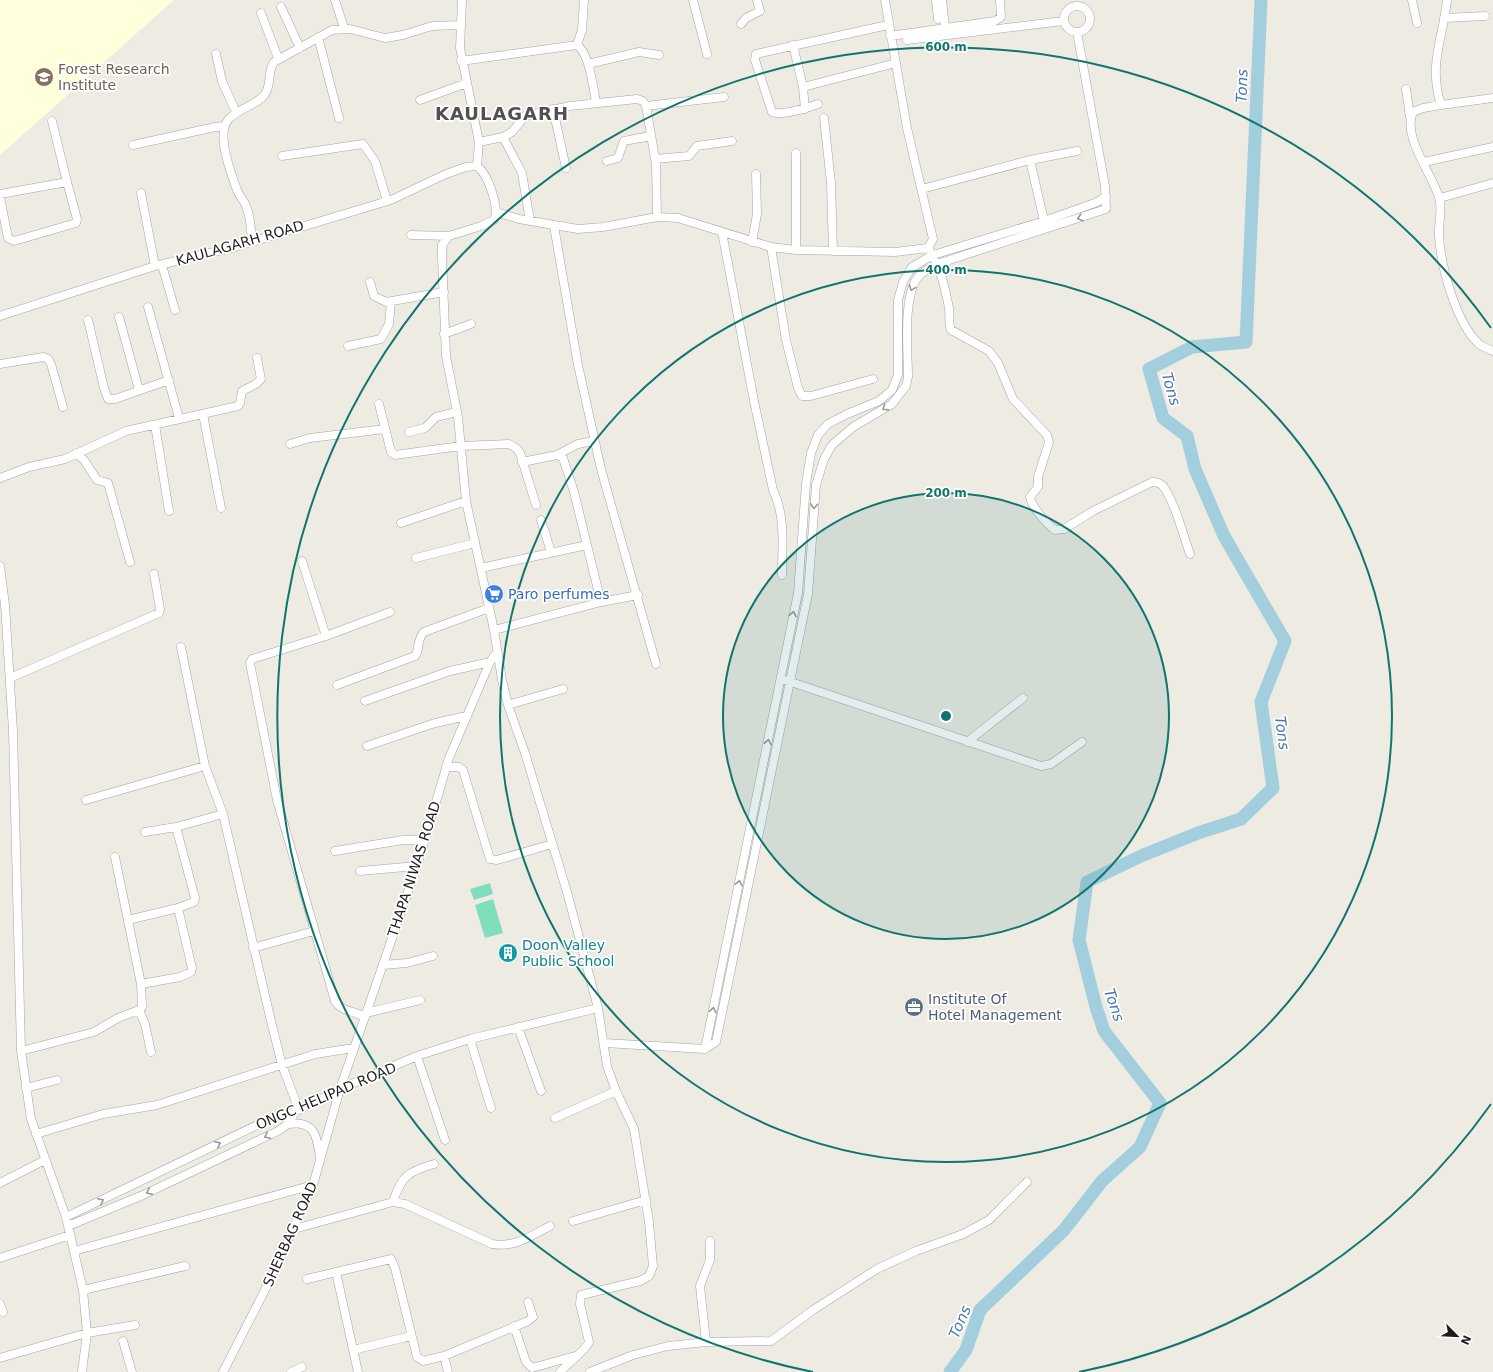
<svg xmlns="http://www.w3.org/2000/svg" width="1493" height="1372" viewBox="0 0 1493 1372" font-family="'DejaVu Sans',sans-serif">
	<rect width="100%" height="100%" fill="#eeebe3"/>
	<path fill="#feffdb" d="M0 0H174L0 155Z"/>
	<path fill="#7fdfbd" d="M490 883 493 894 474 900 470 889Z
		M493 899 503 933 485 938 475 905Z"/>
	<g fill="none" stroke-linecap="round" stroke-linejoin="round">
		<path stroke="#a2cedd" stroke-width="13" d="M950 1372 966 1350 980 1310 1064 1230 1102 1181 1140 1147 1160 1103 1104 1031 1096 1007 1079 940 1087 882 1141 856 1198 833 1241 819 1273 788 1261 702 1285 641 1224 536 1195 469 1187 436 1163 418 1149 369 1192 347 1246 342 1261 0"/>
		<g stroke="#a4a4a4" stroke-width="9">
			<path id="minor" d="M335 0 344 28
				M462 0 460 48 479 142 477 166
				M693 0 707 54
				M885 0 907 128 933 239 928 248
				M936 0 938 19
				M942 0 945 27
				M1412 0 1417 23
				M1447 0C1443 39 1428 64 1441 105L1423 108 1413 112C1402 137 1431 172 1439 197 1443 209 1438 224 1439 236 1441 267 1456 323 1479 344 1483 347 1488 349 1493 351
				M1064 19a13 13 0 1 1 26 0a13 13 0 1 1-26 0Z
				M281 7 300 48
				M261 13 278 58
				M1444 18 1485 16
				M741 24 746 18 760 11 757 0
				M890 36 995 21 1001 17 1000 0
				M318 37 339 118
				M907 40 1064 21
				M577 45 582 30 584 0
				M793 45 803 87 805 109
				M216 54 222 81 236 112
				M461 61 577 45C590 54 593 88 596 102
				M588 64 639 52 659 55
				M803 87 896 63
				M1406 89 1410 117
				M420 100 467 83
				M818 104C807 108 782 116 772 112L755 60 756 54 888 25
				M1441 105 1493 98
				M646 106 724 97
				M553 109 566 168
				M824 118 831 183 833 251
				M503 137 522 173 530 221
				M479 142 503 137 512 132 525 116 570 106 637 99 643 101 646 106 656 164 657 217
				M133 145 215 127 224 126
				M796 153V250
				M282 156 363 144 375 161 387 201
				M655 159 689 156 697 146 732 141
				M1030 160 1044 221
				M607 161 618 158 624 141 651 136
				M1424 162 1493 147
				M922 189 1030 160 1077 151
				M141 193 155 266
				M0 194 67 182 52 121
				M0 197 8 238 14 241 76 223 77 219 67 182
				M1440 198 1493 183
				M496 212 519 219 578 229 603 227 657 217 678 218 771 247 796 250 895 252 928 248C940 266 945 287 949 308 950 316 948 323 951 330L989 351 998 363 1013 399 1047 435 1049 442 1038 477V487L1030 497C1032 508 1047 524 1055 530L1064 529 1093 511 1152 482C1156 482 1160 483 1163 486 1176 505 1182 532 1190 554
				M554 226 578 365 601 469 656 664
				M722 232 754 401 773 490C786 517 782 546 782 575
				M411 235 449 236 481 226 494 220C500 208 488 174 477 166
				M449 236 442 245V256L446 356 458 417 466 501 494 630 502 680 508 705 525 753 567 892 598 1008 607 1066 616 1091 634 1129 649 1222 653 1266 649 1276 640 1281 581 1295 580 1304 589 1342C586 1350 567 1364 560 1372
				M252 242C251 230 251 217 246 206 244 200 239 196 237 190 231 174 216 134 228 120 238 108 258 105 265 94 272 84 267 72 274 62L332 30 350 29 385 38 403 35 432 26 460 25
				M752 242 757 214 756 174
				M771 247 786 340 798 388 802 396H811L873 379
				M162 265 175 310
				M370 282 374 296 386 302 444 292
				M148 307 179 418
				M0 316 155 266 235 247 391 200 446 174 466 167 477 166
				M119 317 139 390
				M88 320 104 388 108 399H115L169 380
				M444 334 471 324
				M348 346 381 339 389 324 391 302
				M0 364 43 357 48 359 51 364 63 407
				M379 404 391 452 395 455 461 446 509 444 517 449 520 453 536 505
				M203 414 221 508
				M155 425 169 511
				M409 432 425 428 436 417 457 412
				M290 444 310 438 385 429
				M76 453 84 460 97 480 108 483 130 562
				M557 455 578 444 594 441
				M522 462 557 455 563 458 574 492 601 602
				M0 478 29 467 65 459 126 431 238 406 240 403 242 391 256 384 261 379 257 358
				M541 520 551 552
				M401 523 466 501
				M416 558 475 543
				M302 561 326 636
				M0 566 5 605 13 731 21 1051 31 1119 66 1217 83 1290 87 1333 82 1372
				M481 568 587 545
				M494 630 601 602 638 595
				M181 647 205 766 223 814 270 1017 282 1065 299 1110
				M10 678 159 613 160 609 154 574
				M785 680 1041 766 1051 764 1082 742
				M337 685 415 656C420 651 416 640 424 632L489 608
				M365 701 450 671 490 662
				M508 705 563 689
				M967 742 1023 698
				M367 746 435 723 467 716
				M446 767H459L463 770 490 859 497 860 552 844
				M86 800 205 766
				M145 832 176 827 223 814
				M335 851 403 840H425
				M360 871 417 866
				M128 920 178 908 194 902 195 898 176 827
				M253 948 314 931
				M383 965 407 963 433 956
				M141 984 180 977 191 972 192 968 178 908
				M139 1010 145 1024 151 1052
				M366 1013 420 1000
				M365 1017C355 1011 342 1012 335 1001L277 800 250 663 252 659 326 636 390 612
				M518 1027 541 1091
				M470 1039 491 1108
				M605 1043 705 1049 716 1042 808 594 816 485 824 459 832 445 853 427 892 404 906 386 908 377C908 352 902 295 919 276 923 271 932 268 937 264L1106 209 1105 186 1077 32
				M705 1049 798 593 806 484 811 453 818 435 828 424 847 414 879 401 892 390 898 375V300L903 282 912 267 933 255 1044 221 1095 203 1106 197
				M21 1051 94 1032 118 1018 139 1010 142 1007 141 984 115 857
				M417 1056 445 1140
				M26 1088 57 1080
				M555 1118 616 1091
				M288 1124C314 1120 317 1135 320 1157
				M36 1134 103 1114 157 1105 315 1054 354 1048
				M0 1183 45 1160
				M393 1202C401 1176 409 1171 434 1164
				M66 1217 278 1115 295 1112 340 1089 417 1056 470 1039 598 1008
				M573 1221 646 1200
				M68 1226 143 1195 278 1131 288 1124 295 1112
				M294 1229 393 1202 405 1204 492 1244C514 1248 531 1236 550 1226
				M74 1251 313 1185
				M0 1258 70 1235
				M336 1272 358 1372
				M307 1279 391 1259 395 1268 417 1357 423 1361 444 1356 528 1321 533 1317 528 1302
				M83 1290 185 1266
				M0 1304 3 1312
				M514 1326 526 1362 532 1368 575 1356
				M123 1341 132 1372
				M706 1342 700 1286 710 1260V1241
				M353 1350 411 1336
				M444 1356 448 1372
				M0 1358 87 1333 135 1325
				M223 1372 268 1284 313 1185 340 1089 417 866 449 758 490 662 497 652
				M291 1372 302 1367
				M590 1372 633 1355 668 1346 706 1342 771 1341 813 1310 877 1269 916 1251 963 1234 989 1220 1027 1182"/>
		</g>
		<use href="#minor" stroke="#fff" stroke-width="8"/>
	</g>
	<defs><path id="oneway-chevron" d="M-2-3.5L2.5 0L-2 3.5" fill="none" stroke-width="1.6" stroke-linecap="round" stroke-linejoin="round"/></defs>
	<g stroke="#999">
		<use href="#oneway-chevron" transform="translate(1080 218) rotate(162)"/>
		<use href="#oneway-chevron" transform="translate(912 288) rotate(111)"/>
		<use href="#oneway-chevron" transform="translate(885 408) rotate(148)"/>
		<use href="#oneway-chevron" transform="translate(814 506) rotate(94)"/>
		<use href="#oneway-chevron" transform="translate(793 614) rotate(-79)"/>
		<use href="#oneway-chevron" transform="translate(768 742) rotate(-79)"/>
		<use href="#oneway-chevron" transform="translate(739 883) rotate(-79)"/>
		<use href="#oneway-chevron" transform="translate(713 1010) rotate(-79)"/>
		<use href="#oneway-chevron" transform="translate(267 1136) rotate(155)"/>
		<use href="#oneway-chevron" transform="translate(218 1144) rotate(-26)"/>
		<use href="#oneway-chevron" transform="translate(149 1192) rotate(155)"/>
		<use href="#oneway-chevron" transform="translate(101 1201) rotate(-26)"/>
	</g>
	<circle cx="946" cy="716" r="223" fill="#0f766e" fill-opacity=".12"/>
	<g fill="none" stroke="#0f766e" stroke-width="2">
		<circle cx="946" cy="716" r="223"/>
		<circle cx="946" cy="716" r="446"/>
		<path d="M1491 1104A669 669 0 0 1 1079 1372M813 1372A669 669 0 1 1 1491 328"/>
	</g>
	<defs>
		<g id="university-disc" transform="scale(1)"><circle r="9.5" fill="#8d6e63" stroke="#fff"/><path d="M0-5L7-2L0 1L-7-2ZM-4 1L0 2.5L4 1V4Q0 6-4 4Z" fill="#fff"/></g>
		<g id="supermarket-disc" transform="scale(1)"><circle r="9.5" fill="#3f7fe0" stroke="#fff"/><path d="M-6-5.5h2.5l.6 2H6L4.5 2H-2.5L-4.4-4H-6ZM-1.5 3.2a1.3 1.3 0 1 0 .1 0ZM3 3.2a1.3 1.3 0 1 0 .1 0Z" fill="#fff"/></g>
		<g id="building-disc" transform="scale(1)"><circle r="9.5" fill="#0f9aa8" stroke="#fff"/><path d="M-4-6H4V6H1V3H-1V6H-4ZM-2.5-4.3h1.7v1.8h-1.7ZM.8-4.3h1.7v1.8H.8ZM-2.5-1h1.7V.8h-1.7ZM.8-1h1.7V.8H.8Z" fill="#fff"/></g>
		<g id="office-disc" transform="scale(1)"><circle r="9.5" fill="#5c6f8a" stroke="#fff"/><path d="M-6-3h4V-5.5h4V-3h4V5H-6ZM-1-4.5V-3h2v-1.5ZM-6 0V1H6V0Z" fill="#fff"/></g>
	</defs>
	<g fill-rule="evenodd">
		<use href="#university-disc" x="44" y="77"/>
		<use href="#supermarket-disc" x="494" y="594"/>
		<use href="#building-disc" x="508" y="953"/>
		<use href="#office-disc" x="914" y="1007"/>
	</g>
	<g text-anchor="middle" stroke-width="3.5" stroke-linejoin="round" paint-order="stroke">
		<g font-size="14" fill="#785e54" stroke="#fff" text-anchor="start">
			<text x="58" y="74">Forest Research<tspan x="58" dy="16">Institute</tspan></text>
		</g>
		<g font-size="14" fill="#1d1d1d" stroke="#fff">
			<text transform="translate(240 243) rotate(-16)" y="5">KAULAGARH ROAD</text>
			<text transform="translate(414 869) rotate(-72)" y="5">THAPA NIWAS ROAD</text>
			<text transform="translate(326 1096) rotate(-23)" y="5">ONGC HELIPAD ROAD</text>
			<text transform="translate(290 1234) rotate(-66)" y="5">SHERBAG ROAD</text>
		</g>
		<g font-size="14" fill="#366cbe" stroke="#fff" text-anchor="start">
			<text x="508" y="599">Paro perfumes</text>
		</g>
		<g font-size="14" fill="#0d838f" stroke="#fff" text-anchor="start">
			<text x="522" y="950">Doon Valley<tspan x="522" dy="16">Public School</tspan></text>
		</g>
		<g font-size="14" fill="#4e5e75" stroke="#fff" text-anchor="start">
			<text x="928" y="1004">Institute Of<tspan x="928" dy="16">Hotel Management</tspan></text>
		</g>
		<g font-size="15" font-style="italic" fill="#4878ae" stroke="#fff">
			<text transform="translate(1242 86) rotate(-88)" y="5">Tons</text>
			<text transform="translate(1171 389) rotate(74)" y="5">Tons</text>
			<text transform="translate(1282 733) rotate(82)" y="5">Tons</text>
			<text transform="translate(1114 1005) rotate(71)" y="5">Tons</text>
			<text transform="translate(960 1322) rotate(-67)" y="5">Tons</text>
		</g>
		<g font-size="18" font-weight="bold" letter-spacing="1" fill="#505050" stroke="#fff">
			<text x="502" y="120">KAULAGARH</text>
		</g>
	</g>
	<circle cx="946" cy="716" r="6" fill="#0f766e" stroke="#fff" stroke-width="2"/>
	<g font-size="12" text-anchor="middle" font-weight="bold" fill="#0f766e" stroke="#fff" stroke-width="3.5" stroke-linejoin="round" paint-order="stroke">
		<text x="946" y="51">600 m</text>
		<text x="946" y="274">400 m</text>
		<text x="946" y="497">200 m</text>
	</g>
	<g transform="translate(1457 1336) rotate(114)" stroke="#ffffff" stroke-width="3" paint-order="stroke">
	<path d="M0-3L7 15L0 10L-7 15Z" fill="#1d1d1d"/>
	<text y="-6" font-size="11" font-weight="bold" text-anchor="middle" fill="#1d1d1d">N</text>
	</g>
</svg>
